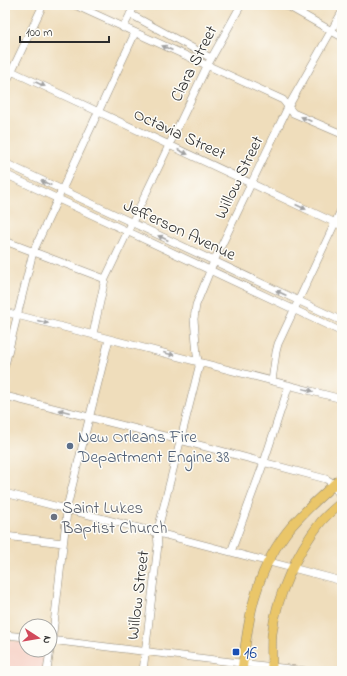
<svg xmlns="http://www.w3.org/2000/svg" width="347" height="676" viewBox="0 0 347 676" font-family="'Indie Flower',sans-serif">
	<rect width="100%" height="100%" fill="#fdfcf7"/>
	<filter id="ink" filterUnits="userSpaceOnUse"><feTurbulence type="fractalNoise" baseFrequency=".025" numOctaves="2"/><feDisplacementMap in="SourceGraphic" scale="8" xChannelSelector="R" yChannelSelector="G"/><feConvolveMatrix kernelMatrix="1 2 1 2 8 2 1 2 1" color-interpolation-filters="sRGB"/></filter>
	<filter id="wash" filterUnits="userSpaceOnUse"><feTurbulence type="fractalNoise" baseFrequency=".012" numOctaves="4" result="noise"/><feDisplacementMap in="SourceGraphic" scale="16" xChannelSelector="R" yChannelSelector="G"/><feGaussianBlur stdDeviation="0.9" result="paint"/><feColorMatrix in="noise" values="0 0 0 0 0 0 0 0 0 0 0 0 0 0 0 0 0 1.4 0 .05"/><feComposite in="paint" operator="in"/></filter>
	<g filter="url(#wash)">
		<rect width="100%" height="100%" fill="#efddbb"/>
		<path fill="#f7d1c6" d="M5 640 26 642V650H45L42 671H5Z"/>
	</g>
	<g filter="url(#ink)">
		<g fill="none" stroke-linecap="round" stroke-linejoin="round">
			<g stroke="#8d8473" stroke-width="8">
				<path id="minor" d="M75 5 283 100 293 113 342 134
					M286 5 342 37
					M130 14 211 58
					M123 28 135 5
					M5 68 342 226
					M5 85 43 5
					M5 163 342 321
					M5 174 342 332
					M5 241 105 279
					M5 312 342 399
					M93 334 105 279 207 66 241 5
					M5 365 33 252 135 33
					M272 381 276 352 278 344 342 208
					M5 396 180 440 326 479 331 482 342 498
					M5 493 342 581
					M5 536 63 543
					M231 552 264 462 289 385
					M5 635 26 637
					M50 640 306 671
					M50 647 53 633 68 503 109 339
					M47 671 50 650
					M143 671 158 545 157 533 199 367 197 355 194 319 196 305 214 261 288 107 342 12"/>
			</g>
			<g stroke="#8d8473" stroke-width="10">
				<path id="major" d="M242 671C248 620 254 575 286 533 302 512 323 495 342 477
					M272 671C272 659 271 646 272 634 276 597 297 552 320 523 326 515 335 508 342 502"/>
			</g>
			<use href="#minor" stroke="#fff" stroke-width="7"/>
			<use href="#major" stroke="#eac669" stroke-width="9"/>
		</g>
		<defs><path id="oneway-solid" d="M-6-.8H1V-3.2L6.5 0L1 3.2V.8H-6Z"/></defs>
		<g fill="#a0a0a0">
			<use href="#oneway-solid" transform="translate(167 48) rotate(-156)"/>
			<use href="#oneway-solid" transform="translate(40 84) rotate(25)"/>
			<use href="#oneway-solid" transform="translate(306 119) rotate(-156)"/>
			<use href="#oneway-solid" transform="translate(183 152) rotate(25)"/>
			<use href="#oneway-solid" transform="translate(46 183) rotate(-155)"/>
			<use href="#oneway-solid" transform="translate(301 207) rotate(25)"/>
			<use href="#oneway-solid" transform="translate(163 238) rotate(-155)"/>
			<use href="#oneway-solid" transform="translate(281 293) rotate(-155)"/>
			<use href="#oneway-solid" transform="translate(43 322) rotate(14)"/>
			<use href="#oneway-solid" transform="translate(169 354) rotate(14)"/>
			<use href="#oneway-solid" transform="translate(308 390) rotate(14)"/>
			<use href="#oneway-solid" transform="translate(64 411) rotate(-166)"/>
		</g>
	</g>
	<circle fill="#5c6f8a" stroke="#fdfcf7" stroke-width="1.5" cx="70" cy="446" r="4"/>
	<circle fill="#6b7280" stroke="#fdfcf7" stroke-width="1.5" cx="54" cy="517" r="4"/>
	<rect fill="#1a4fb4" stroke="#fdfcf7" stroke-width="1.5" x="232" y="648" width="8" height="8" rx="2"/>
	<g text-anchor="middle" stroke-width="3" stroke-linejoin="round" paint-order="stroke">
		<g font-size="17" fill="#2b2b2b" stroke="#fdfcf7">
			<text transform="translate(193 63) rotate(-63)" y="6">Clara Street</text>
			<text transform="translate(180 133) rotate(25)" y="6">Octavia Street</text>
			<text transform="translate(238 177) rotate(-64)" y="6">Willow Street</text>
			<text transform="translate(180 229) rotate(25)" y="6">Jefferson Avenue</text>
			<text transform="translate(137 595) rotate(-83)" y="6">Willow Street</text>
		</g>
		<g font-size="17" fill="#4e5e75" stroke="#fdfcf7" text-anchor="start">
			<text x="78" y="442">New Orleans Fire<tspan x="78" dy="20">Department Engine 38</tspan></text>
		</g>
		<g font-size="17" fill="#5b616d" stroke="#fdfcf7" text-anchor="start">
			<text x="62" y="513">Saint Lukes<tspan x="62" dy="20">Baptist Church</tspan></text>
		</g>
		<g font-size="17" fill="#164399" stroke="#fdfcf7" text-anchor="start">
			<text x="244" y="658">16</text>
		</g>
	</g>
	<rect width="347" height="676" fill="none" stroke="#fdfcf7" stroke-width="20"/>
	<g transform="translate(38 638) rotate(102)"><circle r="19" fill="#fdfcf7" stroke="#a9a8a5"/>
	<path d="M0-3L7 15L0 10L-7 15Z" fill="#d1495b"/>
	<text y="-6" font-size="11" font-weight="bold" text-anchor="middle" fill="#2b2b2b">N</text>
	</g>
	<path d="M20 36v6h89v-6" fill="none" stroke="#2b2b2b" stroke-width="2"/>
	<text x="26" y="36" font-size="12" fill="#2b2b2b" stroke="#fdfcf7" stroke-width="3" paint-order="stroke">100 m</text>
</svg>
